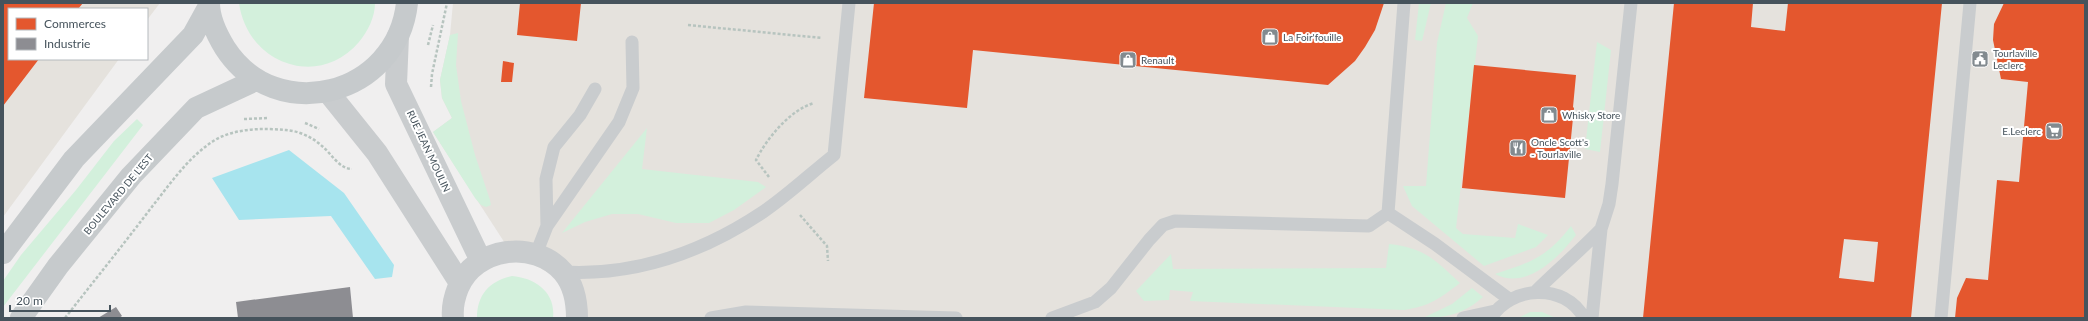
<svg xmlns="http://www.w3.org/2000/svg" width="2088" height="321" viewBox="0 0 2088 321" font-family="Lato,sans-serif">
	<rect width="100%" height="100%" fill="#f0efef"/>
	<path fill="#e5e2dd" d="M3 3H160L147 20V9H9V59H119L3 217Z
		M453 3H2085V318H577L572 286 510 251 433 132 452 118 442 98 440 80 450 35Z"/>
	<path fill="#d3f0dc" d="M239 3H375C375 17 368 31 359 42 318 90 247 63 239 3Z
		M1419 3H1431L1422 41 1415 40Z
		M1446 3H1473L1467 18 1478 36 1456 228 1463 234 1515 238 1518 224 1548 235 1536 247 1484 266 1412 206 1403 186H1426L1437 43Z
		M458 33 456 65 461 101 475 155 490 200 491 205 486 207 481 205 475 198 433 132 452 118 442 98 440 80 450 35Z
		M1597 42 1611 50 1600 152 1585 149Z
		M137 119 143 125 3 307V281L21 255 76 190 114 141Z
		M647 128 642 169 758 182 766 187 734 210 709 223H676L638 214H612L585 222 562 233Z
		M1571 226 1576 235C1559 257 1526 291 1495 274 1532 262 1547 257 1571 226Z
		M1389 244C1425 248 1435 260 1460 283 1439 299 1430 306 1404 310L1190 301 1193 292 1170 290 1169 300 1144 301 1136 291 1171 254 1173 269 1386 268Z
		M512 276C535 278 556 292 553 318H477C477 294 490 281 512 276Z
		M1472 288 1483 297C1465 313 1447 318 1423 318L1452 304Z
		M1530 312H1542L1556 318H1518Z"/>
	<path fill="#a7e4ee" d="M289 150 344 193 394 265 392 277 375 279 331 216 239 220 212 178Z"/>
	<path fill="#e4572e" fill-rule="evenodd" d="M3 3H83L78 9H9V59H39L3 106Z
		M520 3H581L577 41 517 35Z
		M874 3H1384L1375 30 1365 47 1355 61 1328 85 973 50 967 108 864 98Z
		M1674 3H1753L1751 27 1785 31 1788 3H1942L1911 318H1643ZM1844 239 1878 242 1874 282 1839 278Z
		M2004 3H2085V318H1955L1957 298 1966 278 1988 280 1997 180 2019 182 2028 82 2001 79 1993 40 1994 24Z
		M503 61 514 63 512 82H501Z
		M1474 65 1576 75 1573 107 1574 108 1565 198 1462 188Z"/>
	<path fill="#8d8d92" d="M350 287 353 318H238L236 302Z
		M116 307 122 316 119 318H98Z"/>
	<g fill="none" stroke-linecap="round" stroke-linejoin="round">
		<path stroke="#b7c4bf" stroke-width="2.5" stroke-dasharray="3 2" stroke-linecap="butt" d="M688 25 822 38
			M428 45 433 25
			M431 87 432 74 447 3
			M244 119 269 118
			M305 123 319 129
			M769 177 756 160C767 138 790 110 814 103
			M800 215 827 246 828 261
			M65 318C94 281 123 245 151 208 170 184 189 156 215 140 235 128 264 128 286 130 299 131 312 137 322 146 331 153 339 169 352 169"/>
		<path stroke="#c9ccce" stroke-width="13" d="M1388 213 1435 244 1509 299
			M547 226 546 179 554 147 580 115 595 89
			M536 254 547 226 619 122 633 88 632 42
			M563 272C635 276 703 252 763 212 788 195 810 174 834 155L849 3
			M1535 292C1557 270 1580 251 1601 229
			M711 318 746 312 956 318
			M1052 318 1095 302 1111 288 1149 240 1163 225 1175 221 1369 226 1388 213 1404 3
			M1463 318 1495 311
			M1491 318C1510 286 1565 282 1584 318
			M1592 318 1601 229 1609 204 1612 184 1631 3
			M1941 318 1970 3"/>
		<path stroke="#c9ccce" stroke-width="22" d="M398 36 396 84 481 261
			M328 92 377 153 460 283
			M453 318C452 308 454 298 458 288 475 247 534 239 563 272 574 285 577 302 577 318"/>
		<path stroke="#c6cacc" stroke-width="22" d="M209 3C209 19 217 35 225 48 276 127 397 96 407 3
			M3 253 74 159 193 35 209 6
			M21 318 58 266 131 176 196 108 256 80"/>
	</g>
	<defs>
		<g id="shop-square" transform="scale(0.9)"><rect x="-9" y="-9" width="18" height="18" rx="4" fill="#828a8f" stroke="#fff"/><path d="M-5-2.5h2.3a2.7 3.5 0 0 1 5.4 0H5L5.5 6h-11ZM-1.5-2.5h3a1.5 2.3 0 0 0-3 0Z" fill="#fff"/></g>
		<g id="civic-square" transform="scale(0.9)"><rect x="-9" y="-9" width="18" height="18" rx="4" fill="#828a8f" stroke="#fff"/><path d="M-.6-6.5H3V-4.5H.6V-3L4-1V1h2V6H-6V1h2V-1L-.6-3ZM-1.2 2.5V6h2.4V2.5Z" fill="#fff"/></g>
		<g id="supermarket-square" transform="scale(0.9)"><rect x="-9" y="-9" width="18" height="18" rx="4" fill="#828a8f" stroke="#fff"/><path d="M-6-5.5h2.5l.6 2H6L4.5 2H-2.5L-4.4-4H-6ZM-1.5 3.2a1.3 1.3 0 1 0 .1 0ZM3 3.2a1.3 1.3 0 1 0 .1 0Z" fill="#fff"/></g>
		<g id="restaurant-square" transform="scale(0.9)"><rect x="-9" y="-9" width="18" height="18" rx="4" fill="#828a8f" stroke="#fff"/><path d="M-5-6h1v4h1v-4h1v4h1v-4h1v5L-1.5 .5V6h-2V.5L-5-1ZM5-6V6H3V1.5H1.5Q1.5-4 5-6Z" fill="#fff"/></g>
	</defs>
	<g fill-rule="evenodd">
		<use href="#shop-square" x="1270" y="37"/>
		<use href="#civic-square" x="1980" y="59"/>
		<use href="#shop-square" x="1128" y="60"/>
		<use href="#shop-square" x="1549" y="115"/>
		<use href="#supermarket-square" x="2054" y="131"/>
		<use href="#restaurant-square" x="1518" y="148"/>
	</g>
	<g text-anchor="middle" stroke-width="4" stroke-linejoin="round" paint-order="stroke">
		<g font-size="10" fill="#46535c" stroke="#fff" text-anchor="start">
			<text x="1283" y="41">La Foir'fouille</text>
			<text x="1993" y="57">Tourlaville<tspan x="1993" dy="12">Leclerc</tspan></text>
			<text x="1141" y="64">Renault</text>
			<text x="1562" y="119">Whisky Store</text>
			<text x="2041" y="135" text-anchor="end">E.Leclerc</text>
			<text x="1531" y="146">Oncle Scott's<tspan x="1531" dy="12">- Tourlaville</tspan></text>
		</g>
		<g font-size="10" fill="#46535c" stroke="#fff">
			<text transform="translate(429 151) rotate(65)" y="4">RUE JEAN MOULIN</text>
			<text transform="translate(118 194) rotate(-50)" y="4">BOULEVARD DE L'EST</text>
		</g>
	</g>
	<rect width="2088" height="321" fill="none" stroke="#46535c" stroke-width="8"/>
	<rect x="8" y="8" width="140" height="52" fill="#ffffff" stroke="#b5babe"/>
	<rect x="16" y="18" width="20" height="12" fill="#e4572e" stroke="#b5babe"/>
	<text x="44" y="28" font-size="12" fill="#46535c">Commerces</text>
	<rect x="16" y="38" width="20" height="12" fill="#8d8d92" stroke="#b5babe"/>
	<text x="44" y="48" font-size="12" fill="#46535c">Industrie</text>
	<path d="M10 305v6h100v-6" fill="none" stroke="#46535c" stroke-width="2"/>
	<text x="16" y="305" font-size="12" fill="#46535c" stroke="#ffffff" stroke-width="3" paint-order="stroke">20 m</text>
</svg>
